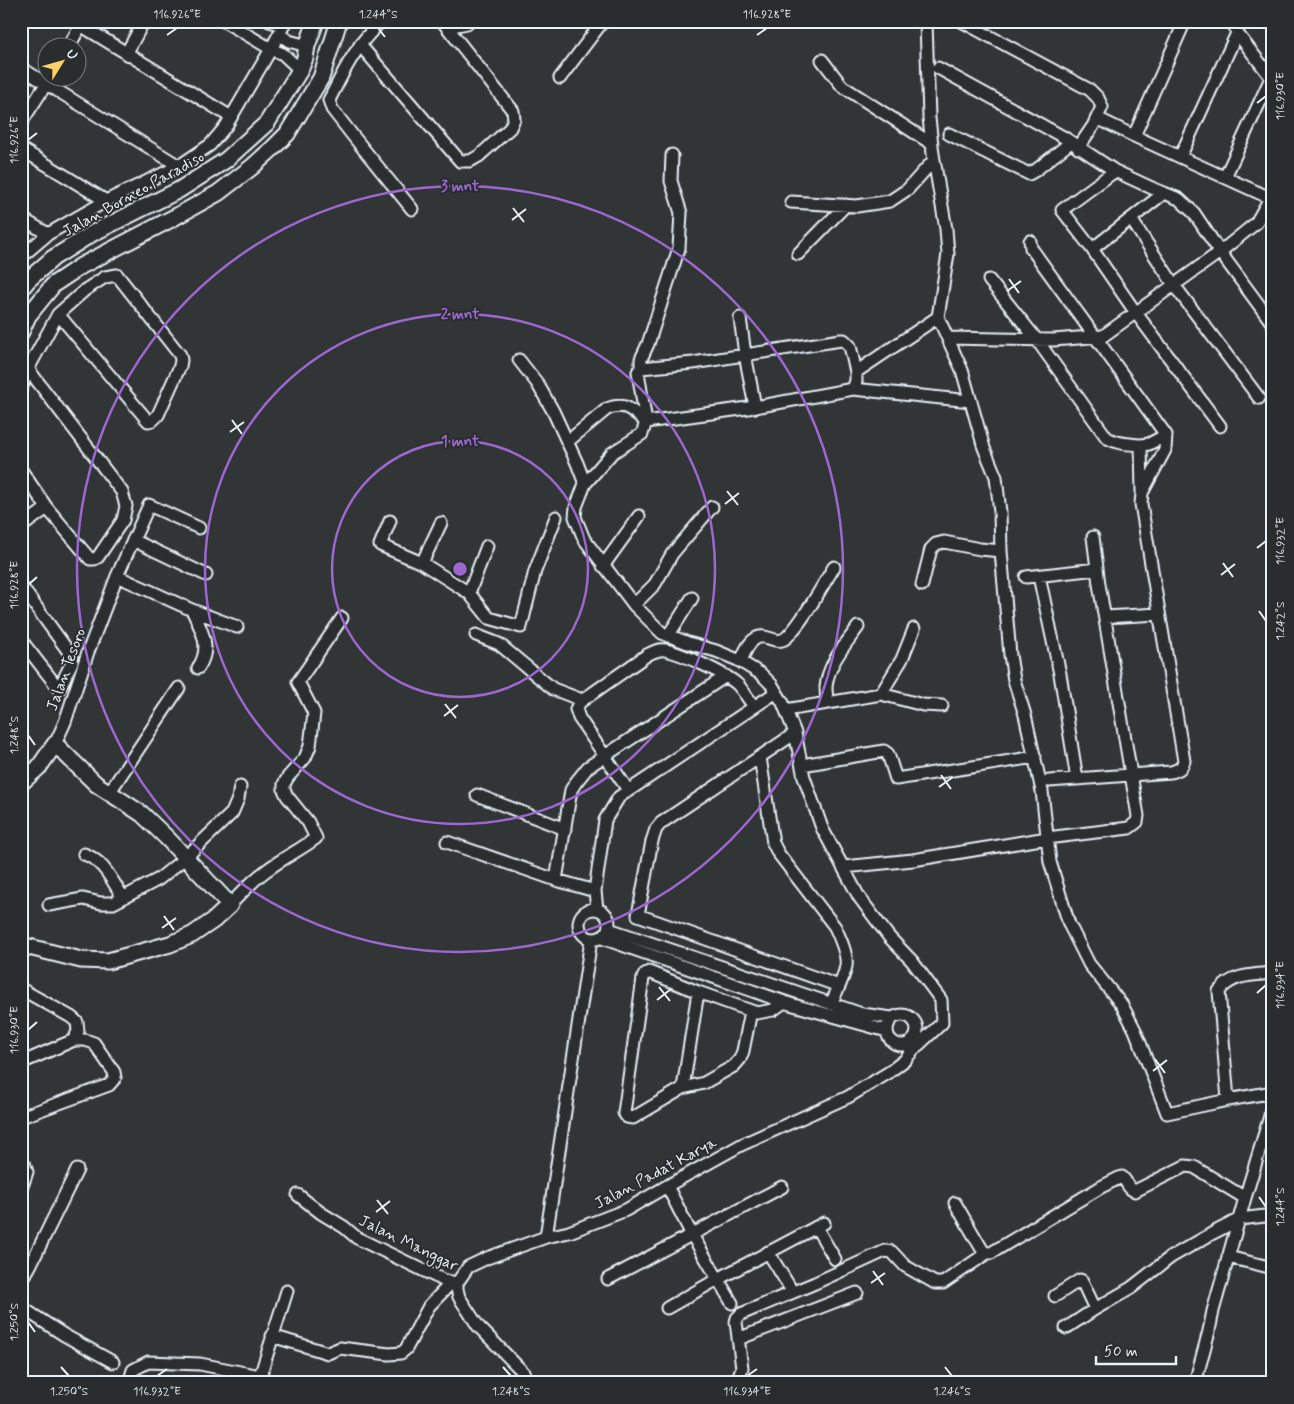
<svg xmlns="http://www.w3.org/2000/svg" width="1294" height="1404" viewBox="0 0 1294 1404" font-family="Mynerve,sans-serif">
	<rect width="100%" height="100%" fill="#323536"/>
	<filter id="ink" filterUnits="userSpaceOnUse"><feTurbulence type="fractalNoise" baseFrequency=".02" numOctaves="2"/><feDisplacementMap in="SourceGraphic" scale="10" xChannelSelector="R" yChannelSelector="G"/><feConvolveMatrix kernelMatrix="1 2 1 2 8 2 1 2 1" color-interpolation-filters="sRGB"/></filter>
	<g filter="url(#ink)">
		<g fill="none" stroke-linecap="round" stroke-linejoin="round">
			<g stroke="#e8f1f8" stroke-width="15">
				<path id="street" d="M74 21 231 117
					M224 21 271 49 286 21
					M269 21 284 25
					M380 21C373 31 363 39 357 50 346 65 338 83 329 100L332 109 353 136 412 209
					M441 21 452 26 467 23 469 21
					M926 21 929 118 933 154 946 229 948 254 938 317 962 370 984 448 996 477 1000 512 1001 551 1010 655 1014 680 1025 715 1042 791 1050 862 1069 924 1089 964 1122 1005 1135 1030 1167 1113 1228 1100 1273 1092
					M961 21 1090 90 1098 98 1102 107 1093 126 1078 148
					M1233 21 1237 33 1273 80
					M279 34 289 41 307 46
					M360 45 460 161H470L479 156 510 128 514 119 513 111 443 22
					M68 48 83 21
					M126 54 144 21
					M822 60 842 86 932 144
					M21 68 179 166
					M938 68 1065 138 1115 171 1154 189 1179 199 1194 213 1220 252 1273 324
					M560 78 603 21
					M1097 118 1134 136 1270 198
					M21 123 50 78
					M949 134 1029 174 1036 170 1071 142
					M1134 136 1185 21
					M21 149 106 201
					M1180 157 1237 33
					M1115 171 1062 210 1092 249 1136 313 1220 426
					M1225 177 1271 78
					M791 202 857 206 890 201 908 189 934 160
					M21 218 48 234
					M1131 219 1174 285 1259 398
					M1030 241 1031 248 1166 435 1165 450 1142 493 1141 504 1184 761C1182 768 1179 770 1171 772L1049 781
					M1092 249 1164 193
					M798 254 846 205
					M21 257 48 234 106 201 179 166 210 145 226 126 271 49 283 54 300 70
					M989 280 1037 340 1107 438C1118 444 1129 444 1141 445
					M740 318 745 354 755 407
					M948 338 1053 340 1103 336 1220 252 1256 223 1273 193
					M519 360 537 383 553 411 577 463 585 484
					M641 368V359L648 344 679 248 681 213 671 181 672 155
					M21 389 28 369 58 314 85 290 105 277 117 275 180 355 181 360 180 366 158 415 153 420 148 421 58 314
					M853 389 971 401
					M646 422 638 372 641 368 693 363 841 340H844L850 346 856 372
					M567 442 607 409C626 401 632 411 646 422
					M21 470 47 508 90 559H94L98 557 123 520 126 506 122 492 28 369
					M1142 491 1141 445 1149 444 1166 435
					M390 521 380 545 422 563 469 593 489 618 521 627 535 571 556 517
					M21 527 47 508
					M133 540 206 575
					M422 563 441 523
					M603 566 639 516
					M117 576 149 505 199 528
					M1039 576 1060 674 1077 779
					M1026 577 1097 569
					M922 585 931 549 936 544 944 542 980 549 1001 551
					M21 586 71 655 72 662 59 689 21 640
					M469 593 487 546
					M634 605 655 584 672 554 712 507
					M192 610C202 630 212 648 198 668
					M1105 617 1159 614
					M476 635 499 644 553 689 582 700
					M668 636 692 598
					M741 661C744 654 748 643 755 639 765 631 777 647 787 637 804 620 821 588 834 567
					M881 694 902 659 914 629
					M827 703C827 698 826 692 826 687 828 664 845 645 858 627
					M786 710 881 694 923 705 942 706
					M791 736 661 823 656 829 652 841 638 915 839 986
					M55 744 65 722 88 652 117 576 192 610 237 627
					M760 757 773 843 778 853 835 927C840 938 848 955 846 966 844 979 836 992 831 1004
					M802 765 884 751 888 754 896 779 1035 757
					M628 790 579 718 576 709 580 702 647 655C653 652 658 649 665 650 681 653 726 674 737 684 743 690 748 699 754 706
					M109 793 179 688
					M477 795 565 829
					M447 842 556 880 595 891
					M84 854C103 860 112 881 123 897
					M844 867 913 860 1047 838 1129 828 1137 822 1138 816 1099 584 1093 537
					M556 880 571 790 576 782 588 767 726 676
					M49 905 83 899 101 903H113L159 879 186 857 232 813 238 799 240 787
					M230 905C242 892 253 880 267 870 283 858 300 850 316 838L308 822 287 796 284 790V784L288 777 305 758 310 746 314 713 298 682 342 618
					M579 924a15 15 0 1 1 30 0a15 15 0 1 1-30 0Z
					M597 909 595 891 605 820 619 797 772 695
					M609 929 862 1014 892 1018
					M602 938 790 1004 887 1031
					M21 989 71 1017 77 1022 78 1031 74 1040 21 1063
					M698 992 683 1088 633 1118 627 1117 624 1113 643 978 645 974 649 972 698 992 757 1013 773 1010 784 1002
					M887 1030a15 15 0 1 1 30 0a15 15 0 1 1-30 0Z
					M683 1088 704 1083 734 1066 740 1059 743 1051 751 1011
					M1228 1100 1219 991C1233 974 1252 975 1273 973
					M21 1117 109 1085 115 1078 114 1072 94 1043 85 1040H74
					M21 1164 25 1166 27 1172 21 1189
					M667 1186 692 1235 732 1303
					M298 1195 321 1213 344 1227 357 1238 445 1281 457 1283
					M955 1203 983 1251 987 1253H991L1101 1187 1119 1178 1122 1177C1128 1182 1127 1189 1135 1191L1185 1166 1194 1167 1245 1198
					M816 1227 835 1259
					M546 1237 591 940
					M768 1252 789 1286
					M1228 1257 1273 1268
					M608 1279 782 1187
					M21 1282 31 1264 77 1170
					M1055 1296 1080 1280 1082 1281 1095 1309
					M21 1307 64 1335 113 1362
					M667 1308 718 1279 824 1223
					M1066 1328 1095 1309 1131 1288 1171 1257 1213 1233 1240 1219 1273 1215
					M272 1336 328 1353 340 1348 389 1354 401 1353 406 1349 429 1306 452 1282
					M738 1339 857 1293
					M129 1383 133 1370 148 1362 200 1364 260 1376
					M258 1383 287 1291
					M530 1383 523 1372 478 1326 459 1297 457 1289V1283L468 1267 487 1258 546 1237 569 1232 626 1210 667 1186 741 1145 848 1097 888 1073 905 1060 913 1050 942 1023 941 1000 912 961 889 937 859 897 822 828 804 777 795 733 783 703 772 685 761 674 738 660 716 651 688 643 662 633 634 605 584 539 575 517 576 507 585 484 612 453 642 434 646 422 755 407 853 389 856 381V372L938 317
					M736 1383 742 1368 736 1322 737 1318 741 1314 815 1283 885 1251 892 1252 905 1266 935 1283H943L987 1253
					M1195 1383 1209 1331 1213 1311 1245 1198 1270 1116 1273 1097"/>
			</g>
			<g stroke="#e8f1f8" stroke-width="19">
				<path id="secondary" d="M21 289 28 280 53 258 93 233 179 190 226 160 267 123 300 70 305 58 307 46 316 21
					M21 332 28 316 54 284 81 266 175 217 218 193 252 167 273 148 287 134 321 78 339 21
					M21 783 39 767 55 744 96 784 142 814 167 838 230 905 214 920 192 935 170 944 108 961 81 960 21 945"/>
			</g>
			<use href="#street" stroke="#2a2d2e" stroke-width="11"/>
			<use href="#secondary" stroke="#2a2d2e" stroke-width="15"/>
		</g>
	</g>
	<path fill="none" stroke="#e8f1f8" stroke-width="2" d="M378 28 385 37M167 35 177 28M757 35 767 28M1257 103 1266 96M28 140 37 133M513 208 524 222M512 220 526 209M1009 279 1019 293M1007 291 1021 281M232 420 242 434M230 432 244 422M727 491 738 505M725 504 739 493M1257 548 1266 541M1223 563 1233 577M1221 575 1235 564M28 585 37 577M1259 611 1266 621M445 704 456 718M444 716 458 705M28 735 35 745M941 775 951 789M939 787 953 777M164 916 174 930M162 928 176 918M659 987 670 1001M1257 993 1266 985M657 1000 671 989M28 1030 37 1022M1155 1059 1165 1073M1153 1071 1167 1060M1259 1197 1266 1207M377 1200 388 1214M376 1212 390 1201M873 1271 883 1285M871 1283 885 1273M28 1322 35 1332M61 1367 69 1376M503 1367 511 1376M945 1367 952 1376M157 1376 167 1369M747 1376 757 1369"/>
	<g fill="none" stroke="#9c67d0" stroke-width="2.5">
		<circle cx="460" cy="569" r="128"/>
		<circle cx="460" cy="569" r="255"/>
		<circle cx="460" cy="569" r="383"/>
	</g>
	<g text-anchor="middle" stroke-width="4" stroke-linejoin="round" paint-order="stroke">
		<g font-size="16" fill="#e8f1f8" stroke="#2a2d2e">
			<text transform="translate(133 193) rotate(-29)" y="6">Jalan Borneo Paradiso</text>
			<text transform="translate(65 669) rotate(-70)" y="6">Jalan Tesoro</text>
			<text transform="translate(655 1172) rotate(-28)" y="6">Jalan Padat Karya</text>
			<text transform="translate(409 1242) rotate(26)" y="6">Jalan Manggar</text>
		</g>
	</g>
	<circle cx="460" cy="569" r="8" fill="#9c67d0" stroke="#2a2d2e" stroke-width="2.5"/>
	<g font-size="15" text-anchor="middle" font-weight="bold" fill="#9c67d0" stroke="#2a2d2e" stroke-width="4" stroke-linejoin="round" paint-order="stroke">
		<text x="460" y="191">3 mnt</text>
		<text x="460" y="319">2 mnt</text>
		<text x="460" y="446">1 mnt</text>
	</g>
	<rect width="1294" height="1404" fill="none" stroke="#2a2d2e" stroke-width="55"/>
	<g transform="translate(62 62) rotate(53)"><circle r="24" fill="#2a2d2e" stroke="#767b7f"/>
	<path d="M0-4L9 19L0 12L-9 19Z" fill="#ffd166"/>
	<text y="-8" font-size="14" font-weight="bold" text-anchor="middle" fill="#e8f1f8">U</text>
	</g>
	<path d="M1096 1356v8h80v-8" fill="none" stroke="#e8f1f8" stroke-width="2.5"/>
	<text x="1104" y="1356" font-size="15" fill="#e8f1f8" stroke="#2a2d2e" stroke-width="4" paint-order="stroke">50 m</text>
	<rect x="28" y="28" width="1238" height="1348" fill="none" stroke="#e8f1f8" stroke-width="2"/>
	<g font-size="12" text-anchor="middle" fill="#e8f1f8">
		<text x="177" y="18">116.926°E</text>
		<text x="378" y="18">1.244°S</text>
		<text x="767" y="18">116.928°E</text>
		<text transform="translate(1280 96) rotate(-90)" y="4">116.930°E</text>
		<text transform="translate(14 140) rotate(-90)" y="4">116.926°E</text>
		<text transform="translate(1280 541) rotate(-90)" y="4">116.932°E</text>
		<text transform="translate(14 585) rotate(-90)" y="4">116.928°E</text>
		<text transform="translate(1280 621) rotate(-90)" y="4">1.242°S</text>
		<text transform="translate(14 735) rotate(-90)" y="4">1.248°S</text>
		<text transform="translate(1280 985) rotate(-90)" y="4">116.934°E</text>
		<text transform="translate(14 1030) rotate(-90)" y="4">116.930°E</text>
		<text transform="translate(1280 1207) rotate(-90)" y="4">1.244°S</text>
		<text transform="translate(14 1322) rotate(-90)" y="4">1.250°S</text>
		<text x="69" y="1395">1.250°S</text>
		<text x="157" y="1395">116.932°E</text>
		<text x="511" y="1395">1.248°S</text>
		<text x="747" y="1395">116.934°E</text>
		<text x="952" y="1395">1.246°S</text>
	</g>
</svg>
